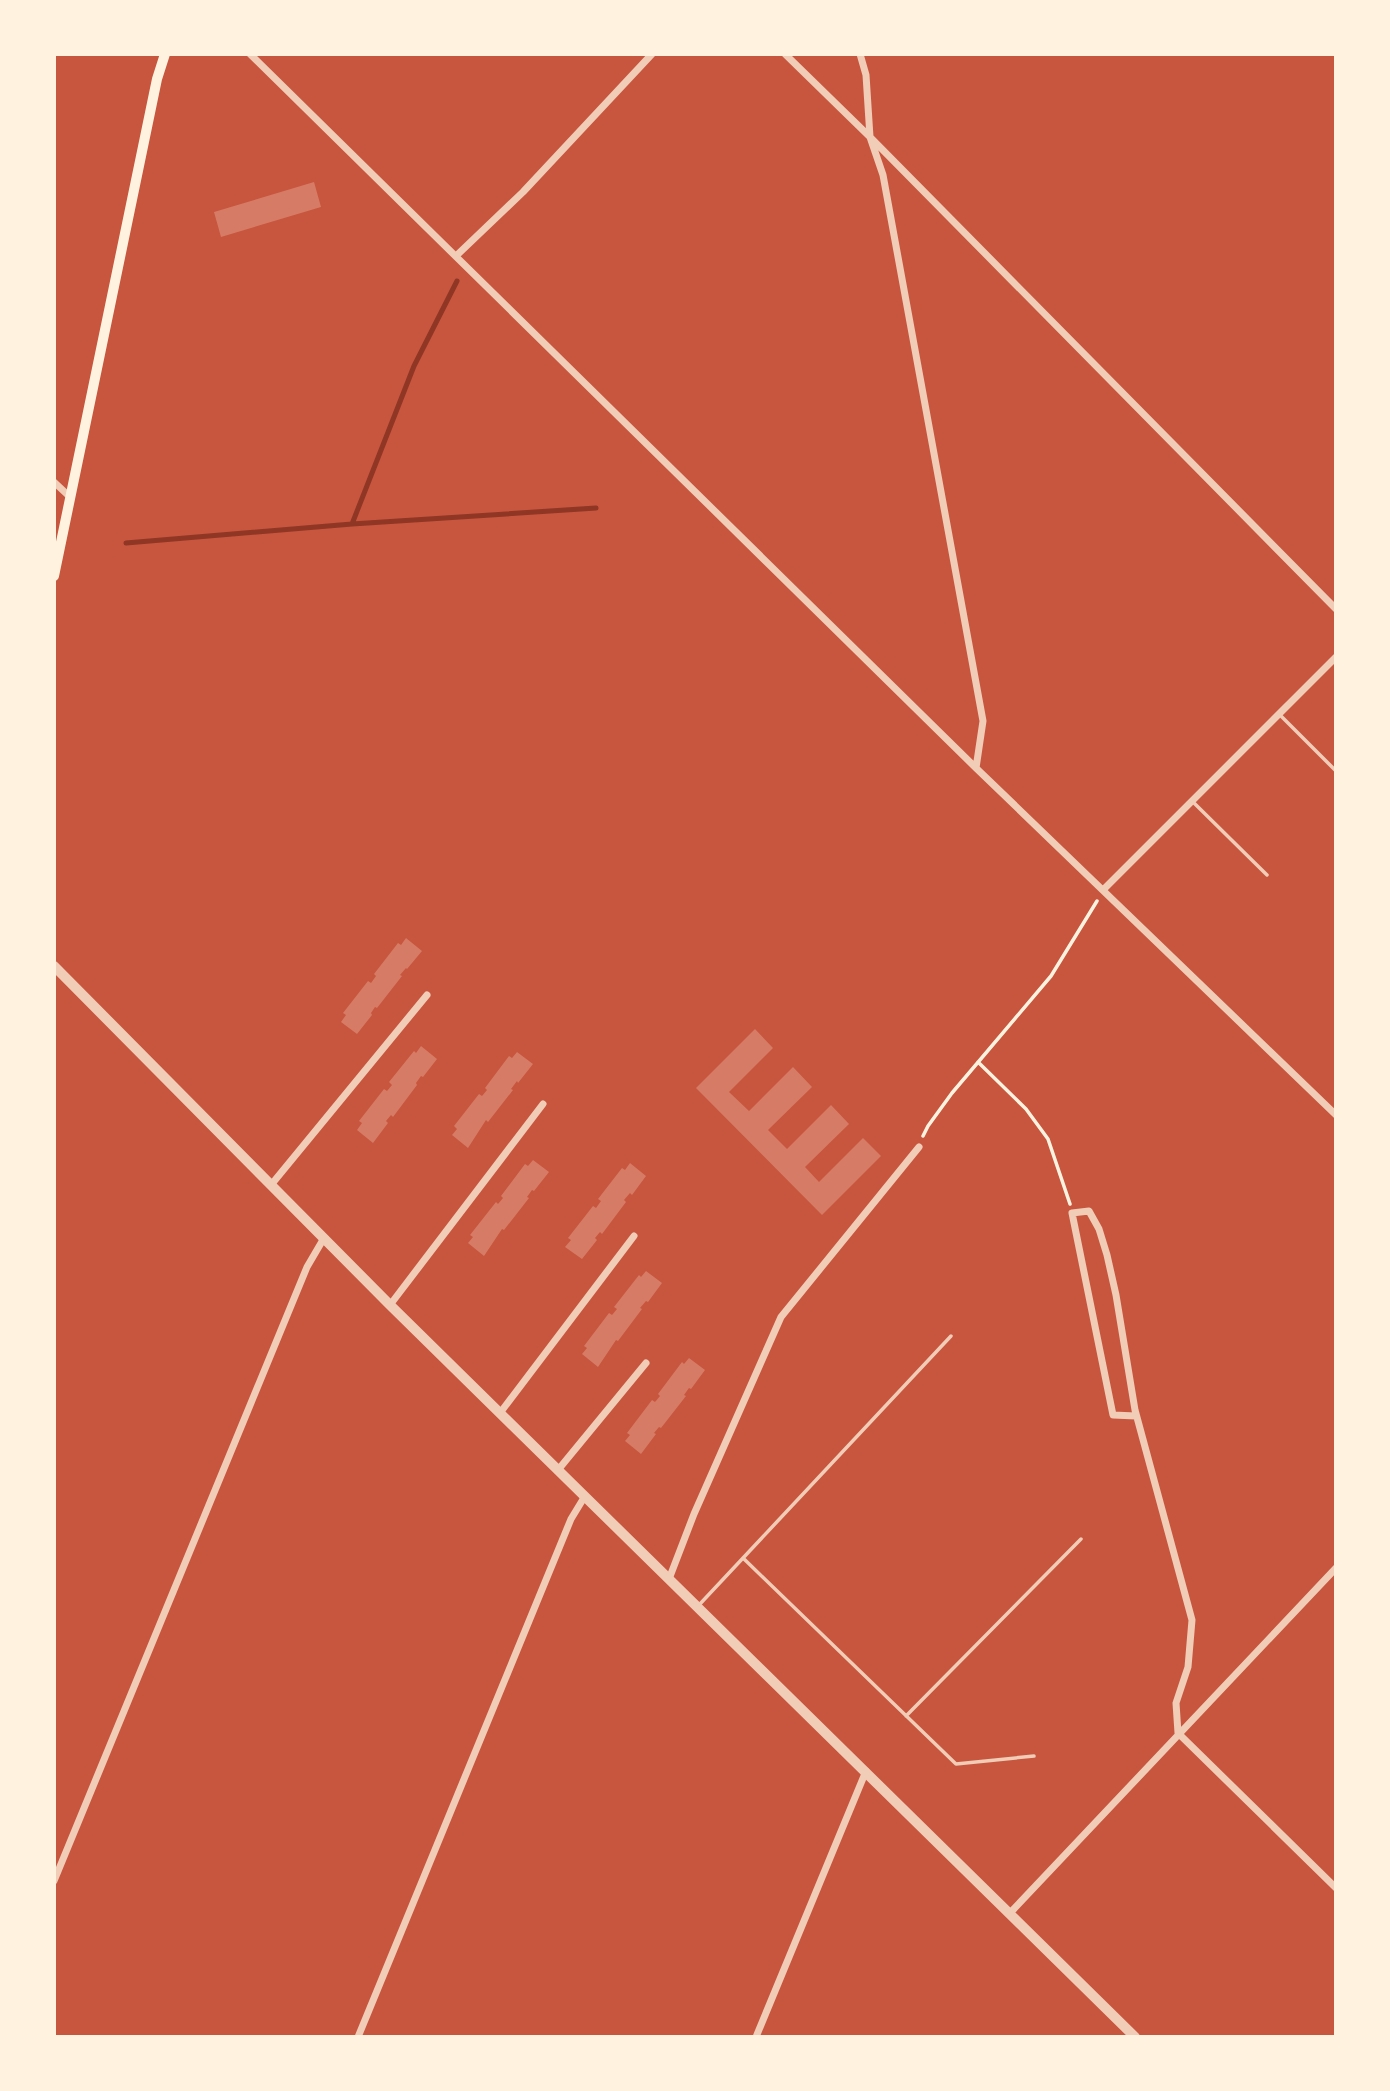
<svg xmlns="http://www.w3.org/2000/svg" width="1390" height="2091" viewBox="0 0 1390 2091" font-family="'IBM Plex Sans',sans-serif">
	<rect width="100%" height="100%" fill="#c8553d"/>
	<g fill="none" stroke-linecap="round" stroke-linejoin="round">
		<path stroke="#8f3625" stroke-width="5" d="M352 524 414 366 457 281
			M126 543 352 524 596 508"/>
	</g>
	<path fill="#d67c66" d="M314 182 321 207 221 237 214 212Z
		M406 938 422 951 407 969 406 968 400 975 402 976 377 1008 375 1007 371 1013 372 1015 357 1034 341 1022 346 1015 343 1013 368 981 371 983 376 976 374 974 398 943 401 945Z
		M755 1029 773 1048 729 1092 749 1111 793 1067 812 1087 768 1130 787 1149 831 1105 849 1124 805 1167 819 1182 863 1138 881 1156 822 1215 696 1088Z
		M421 1046 437 1059 423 1077 421 1076 416 1083 417 1085 393 1117 391 1115 386 1121 388 1123 373 1143 357 1130 362 1123 359 1121 384 1089 387 1091 392 1085 389 1082 414 1051 416 1053Z
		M517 1052 533 1064 518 1083 517 1081 511 1089 513 1090 488 1122 486 1120 468 1148 452 1135 457 1129 454 1126 479 1094 482 1096 487 1090 485 1088 509 1056 512 1058Z
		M533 1160 549 1172 534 1191 532 1190 527 1197 529 1198 504 1230 502 1229 484 1256 468 1243 473 1237 470 1235 496 1202 498 1204 503 1198 501 1196 525 1164 528 1166Z
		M630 1163 646 1176 632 1195 630 1193 624 1200 626 1202 602 1234 600 1232 595 1238 597 1240 582 1259 565 1247 571 1240 568 1238 593 1206 596 1208 601 1201 598 1199 622 1168 625 1170Z
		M646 1271 662 1283 648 1302 646 1301 640 1308 642 1309 618 1341 616 1340 598 1367 582 1354 587 1348 584 1346 609 1313 612 1315 617 1309 614 1307 639 1275 641 1277Z
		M689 1358 705 1370 691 1389 689 1388 684 1395 686 1396 661 1428 659 1427 654 1433 656 1434 641 1454 625 1441 630 1435 627 1433 652 1400 655 1402 660 1396 658 1394 682 1362 684 1364Z"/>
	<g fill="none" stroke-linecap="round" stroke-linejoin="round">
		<path stroke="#fff3e0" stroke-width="3.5" d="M978 1062 1026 1109 1048 1139 1070 1204
			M923 1136 928 1126 952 1093 1051 976 1097 901"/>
		<path stroke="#f1ccb7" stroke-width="3.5" d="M1279 714 1336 771
			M1192 801 1267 875
			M743 1558 956 1764 1034 1756
			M699 1605 951 1336
			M906 1716 1081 1539"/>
		<path stroke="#f1ccb7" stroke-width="7" d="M250 54 976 768 1336 1115
			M785 54 870 137 1336 609
			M860 54 866 75 870 137 883 175 983 721 976 768
			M456 256 523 192 652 54
			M54 482 70 497
			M1103 890 1336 657
			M271 1185 427 995
			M390 1305 543 1104
			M500 1413 634 1236
			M1136 1416 1113 1415 1072 1213 1089 1211 1099 1229 1107 1255 1116 1295 1135 1410 1192 1620 1188 1667 1176 1703 1178 1733 1336 1888
			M558 1470 646 1363
			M669 1579 694 1514 781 1317 919 1147
			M54 1881 307 1267 324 1238
			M1010 1913 1336 1568
			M358 2037 571 1519 585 1496
			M756 2037 866 1771"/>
		<path stroke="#f1ccb7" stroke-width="10" d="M54 966 390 1305 1135 2037"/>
		<path stroke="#fff3e0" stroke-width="10" d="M54 576 157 79 165 54"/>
	</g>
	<rect width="1390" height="2091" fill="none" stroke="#fff3e0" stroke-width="112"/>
</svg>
